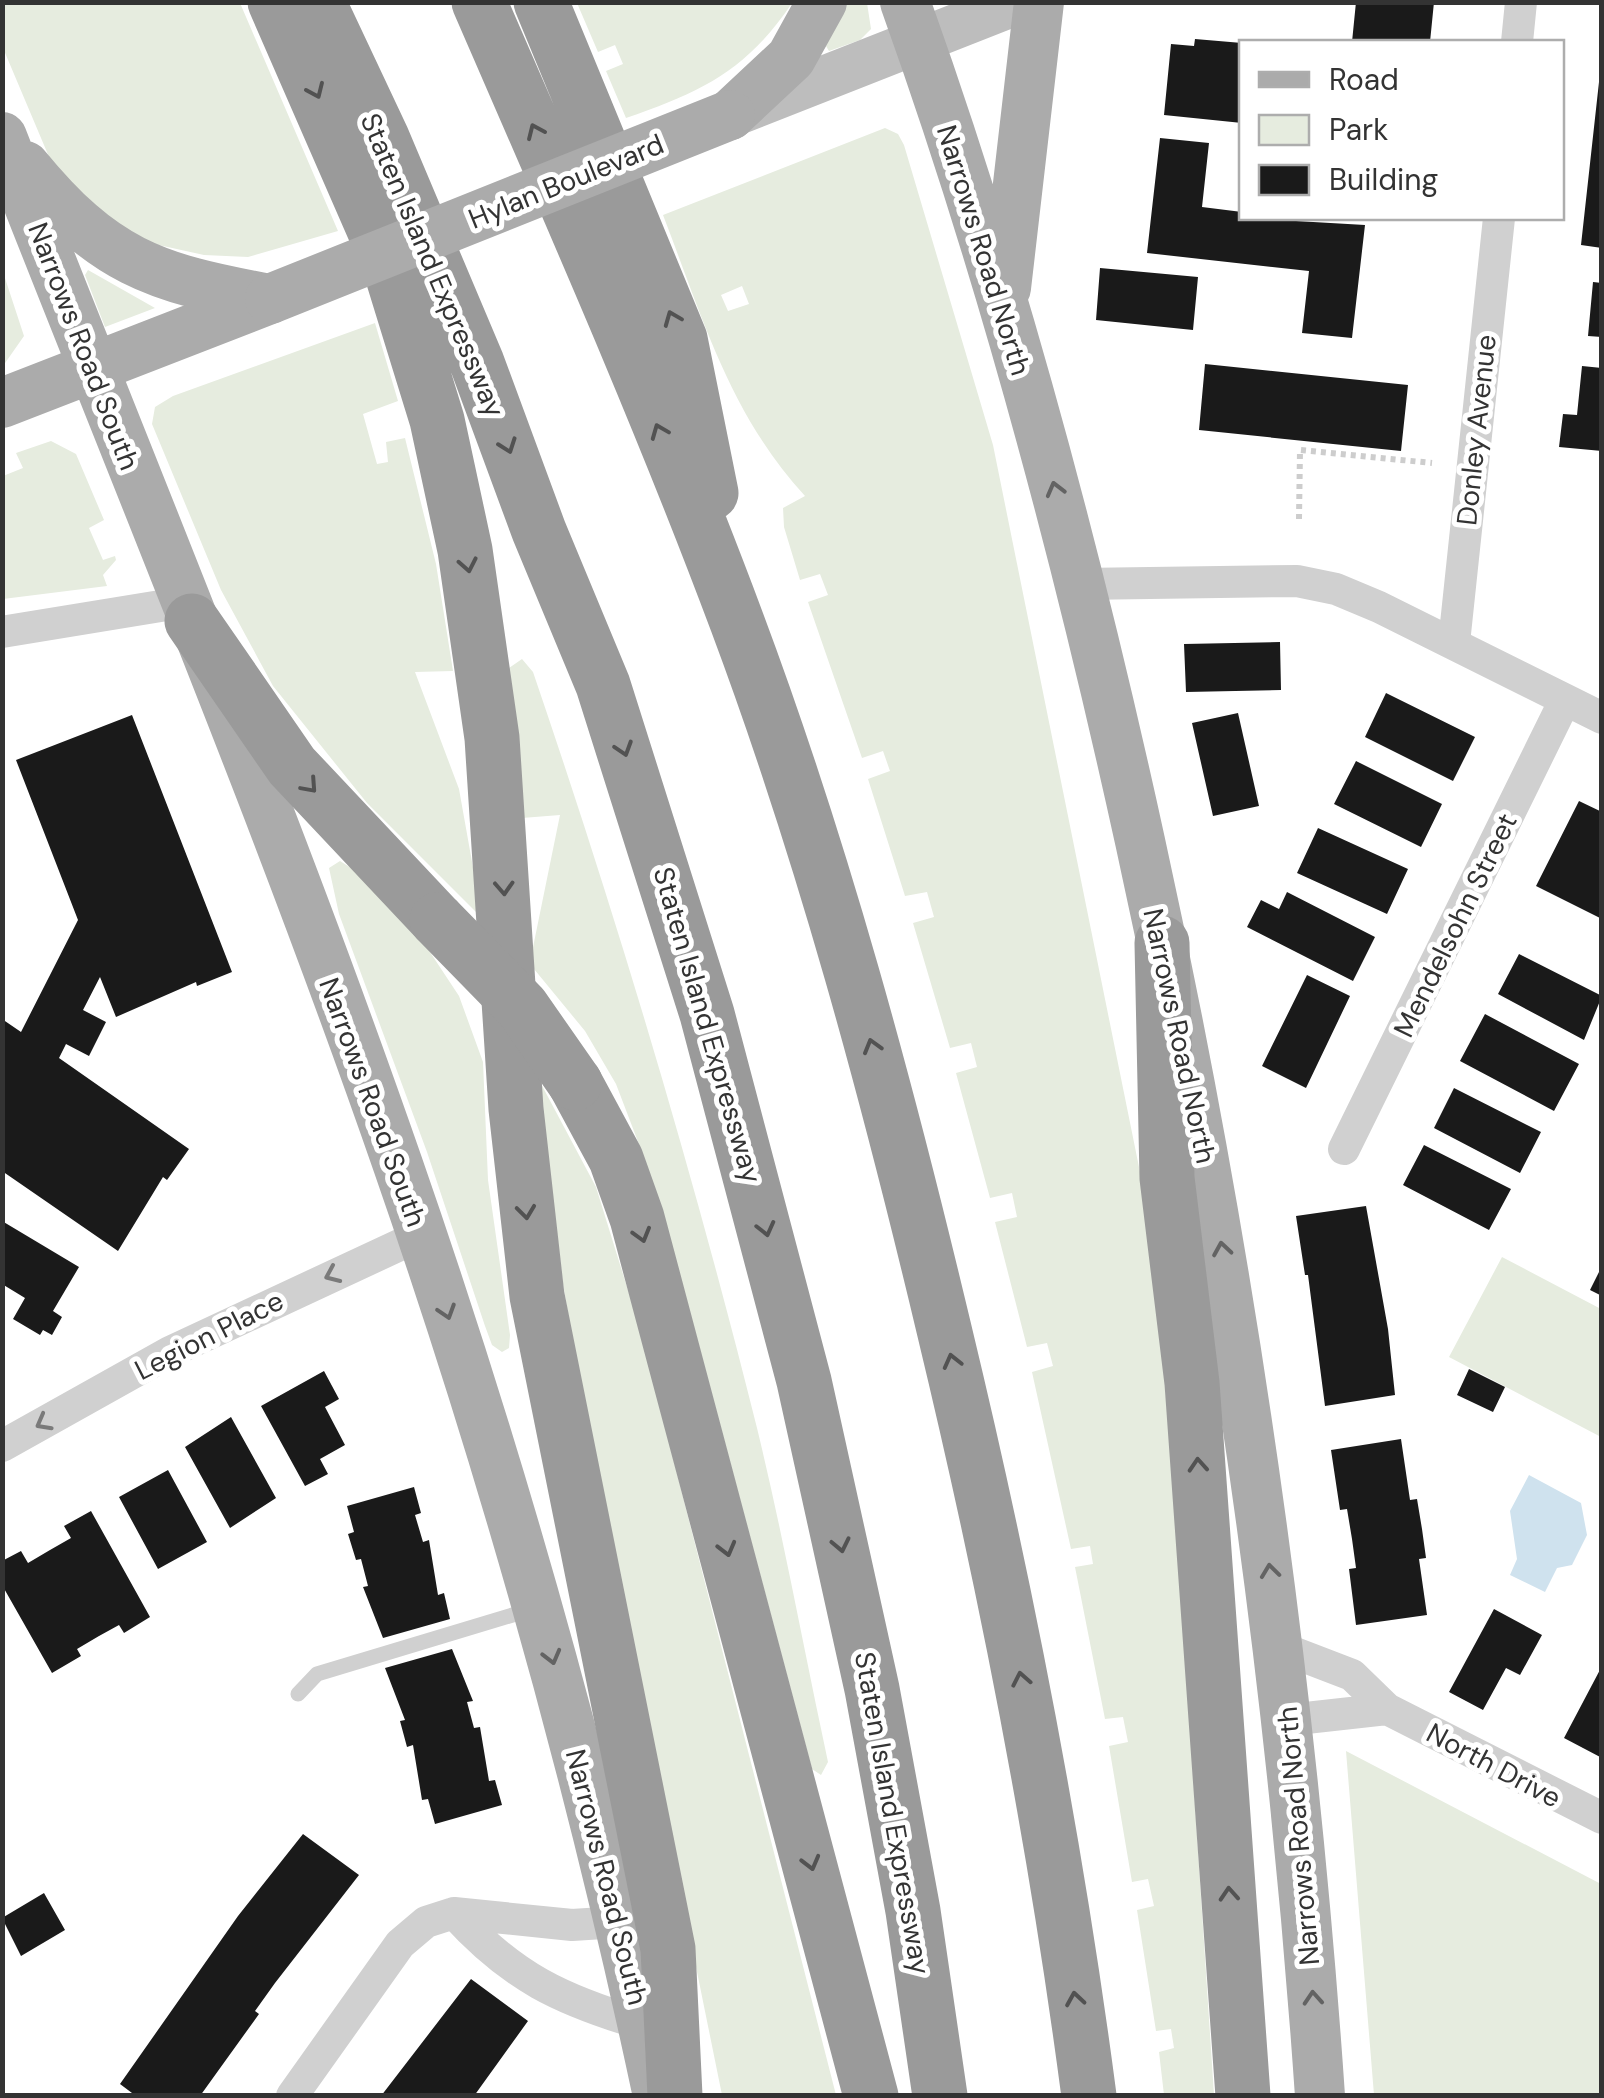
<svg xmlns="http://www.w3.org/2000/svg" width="1604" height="2098" viewBox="0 0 1604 2098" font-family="'DM Sans',sans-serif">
	<rect width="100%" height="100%" fill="#fff"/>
	<path fill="#e6ecdf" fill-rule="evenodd" d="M3 3H240L338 231 248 257 204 255 154 244 114 223 52 164 3 48Z
		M577 3H792C747 70 702 92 626 118L606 71 623 64 615 45 598 52Z
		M844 3H867L871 29 860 40 829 51 826 46Z
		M885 128 898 134 904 145 993 445 1142 1182 1159 1307 1181 1591 1214 2095H1164L1159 2052 1174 2048 1171 2029 1156 2031 1137 1910 1154 1906 1148 1879 1132 1882 1109 1746 1128 1742 1123 1717 1105 1719 1075 1567 1093 1564 1090 1546 1071 1549 1032 1372 1053 1366 1047 1343 1027 1347 995 1222 1017 1217 1012 1193 990 1198 956 1073 977 1067 971 1043 950 1048 913 923 934 917 927 892 905 896 868 779 890 771 883 751 862 758 808 602 828 595 820 574 800 580 784 527 783 508 805 496C730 415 702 316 663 215ZM742 286 749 304 728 311 721 295Z
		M88 270 155 308 105 327 85 275Z
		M3 272 24 336 3 366H2Z
		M375 323 398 401 363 414 377 464 388 462 386 442 405 438 436 564 453 671 415 672 459 789 482 918 367 803 273 686 221 590 152 424 155 407 173 396Z
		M51 441 76 454 104 520 89 528 103 560 115 556 116 560 103 575 107 586 3 599V476L23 468 16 453Z
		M522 659 533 672C618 921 693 1172 757 1428 784 1539 804 1651 828 1762L821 1775 812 1769 683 1286 645 1160 616 1084 585 1031 534 969 531 957 560 815 522 818 509 668Z
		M340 861 359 873 422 940 459 996 483 1062 488 1180 510 1335 509 1348 502 1352 492 1345 485 1326 427 1152 339 914 329 868Z
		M539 1080 596 1187 640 1329 836 2095H722L594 1464 563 1284Z
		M1502 1257 1601 1309V1437L1449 1357Z
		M1346 1751 1601 1884V2095H1374Z"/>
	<path fill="#cfe2ee" d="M1529 1475 1581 1503 1587 1535 1572 1565 1557 1568 1545 1592 1510 1575 1517 1559 1510 1511Z"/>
	<path fill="#1a1a1a" d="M1356 2H1434L1430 42H1352Z
		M1195 39 1242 43V123L1164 115 1171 44 1194 46Z
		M1599 82H1602V248L1581 245Z
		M1160 138 1209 143 1202 207 1242 212V218L1365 225 1352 338 1302 333 1309 271 1147 253Z
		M1100 268 1198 277 1193 330 1096 320Z
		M1593 282 1602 283V337L1588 336Z
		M1205 364 1408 385 1401 451 1199 430Z
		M1582 366 1602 368V451L1559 447 1563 414 1577 415Z
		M1280 642 1281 690 1186 692 1184 644Z
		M1386 693 1475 737 1453 781 1365 737Z
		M1238 713 1259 806 1213 816 1192 723Z
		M132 715 232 972 197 986 196 982 116 1017 100 977 83 1010 106 1022 89 1056 66 1044 59 1058 189 1149 167 1180 163 1177 118 1251 2 1171V1019L21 1032 78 920 16 760Z
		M1356 761 1442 804 1421 847 1334 804Z
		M1579 801 1602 812V919L1536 886Z
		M1318 828 1408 869 1387 914 1297 873Z
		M1287 892 1375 937 1353 981 1247 927 1261 900 1279 909Z
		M1519 954 1602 996 1584 1040 1498 994Z
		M1307 975 1350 996 1306 1088 1262 1066Z
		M1485 1014 1579 1064 1554 1111 1460 1061Z
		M1454 1088 1541 1132 1520 1173 1434 1128Z
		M1424 1145 1511 1189 1489 1230 1403 1185Z
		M1366 1206 1388 1329 1395 1395 1325 1406 1308 1275H1305L1296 1216Z
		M2 1221 79 1267 53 1311 62 1317 52 1335 43 1330 40 1335 13 1319 25 1298 2 1284Z
		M1602 1266V1296L1590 1290Z
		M1469 1369 1505 1387 1493 1412 1457 1395Z
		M324 1371 339 1399 325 1407 345 1445 320 1459 328 1474 305 1486 261 1406Z
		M231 1417 276 1498 230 1528 185 1447Z
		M1401 1439 1410 1500 1417 1499 1422 1529 1426 1558 1419 1559 1427 1615 1356 1625 1349 1569 1356 1568 1352 1539 1347 1509 1340 1510 1331 1450Z
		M168 1470 207 1542 158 1569 119 1497Z
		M414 1487 421 1513 415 1515 423 1542 429 1540 438 1595 444 1593 450 1619 383 1638 363 1587 368 1586 361 1559 356 1560 348 1534 354 1532 347 1506Z
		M91 1511 150 1617 124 1633 119 1625 99 1636 77 1649 81 1656 52 1673 2 1585V1561L21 1551 28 1563 50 1550 71 1538 64 1526Z
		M1494 1609 1542 1635 1520 1675 1506 1668 1483 1710 1449 1692Z
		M452 1649 473 1701 467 1702 474 1728 480 1727 489 1781 495 1780 502 1805 435 1824 428 1799 422 1800 413 1745 407 1747 400 1721 405 1720 385 1668Z
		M1602 1666V1758L1564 1738Z
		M303 1834 359 1875 275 1983 255 2011 259 2014 200 2096H136L120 2084 238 1916Z
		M44 1893 65 1930 21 1956 2 1918Z
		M471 1979 528 2021 474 2096H381Z"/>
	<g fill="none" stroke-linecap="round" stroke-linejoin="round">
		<path stroke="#cdcdcd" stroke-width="6" stroke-dasharray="5 5" stroke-linecap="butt" d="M1299 519 1300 450 1432 463"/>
		<path stroke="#d0d0d0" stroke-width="15" d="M298 1694 317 1674 529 1610"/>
		<path stroke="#d0d0d0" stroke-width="32" d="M1517 42 1521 2
			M1080 584 1297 581 1336 589 1379 607 1602 718
			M2 632 185 602
			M1454 643 1499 218
			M1344 1149 1565 700
			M2 1446 170 1352 421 1235
			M1279 1647 1352 1675 1387 1709 1602 1818
			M1288 1720 1387 1709
			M454 1913C512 1977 561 2000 642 2024
			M292 2096 400 1944 426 1922 454 1913 572 1925 619 1922"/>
		<path stroke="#bdbdbd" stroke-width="45" d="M736 113 1018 2"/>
		<path stroke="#ababab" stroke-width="50" d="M905 2C1003 275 1078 558 1140 841 1231 1255 1291 1672 1320 2096
			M730 115 791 58 822 2
			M2 137C136 479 278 819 398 1165 504 1470 591 1780 658 2096
			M25 166C103 261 153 278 270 299
			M1006 288 1039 2
			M2 403 270 299"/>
		<path stroke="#9a9a9a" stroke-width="55" d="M275 2 388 261 437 420 465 550 492 738 516 1109 537 1296 668 1949 675 2096
			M318 2 382 138 477 363 539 531 603 685 707 1014 804 1381 872 1689 913 1911 940 2096
			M479 2C568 207 659 413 737 622 823 852 887 1090 944 1329 1005 1582 1055 1837 1089 2096
			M541 2 680 339 711 493
			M192 621 292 766 437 920
			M1162 943 1167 1178 1192 1383 1243 2096
			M575 1083 616 1159 637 1218 871 2096"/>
		<path stroke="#ababab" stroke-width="50" d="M270 299 730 115"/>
		<path stroke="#9a9a9a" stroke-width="55" d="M437 920 522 1007 575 1083"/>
	</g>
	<defs><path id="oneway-chevron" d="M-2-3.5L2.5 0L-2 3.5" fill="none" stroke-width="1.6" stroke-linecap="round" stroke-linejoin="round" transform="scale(2.5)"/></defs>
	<g stroke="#525252">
		<use href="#oneway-chevron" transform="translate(316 91) rotate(66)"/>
		<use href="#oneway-chevron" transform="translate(535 131) rotate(-114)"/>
		<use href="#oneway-chevron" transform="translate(672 318) rotate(-112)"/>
		<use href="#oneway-chevron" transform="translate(659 431) rotate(-112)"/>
		<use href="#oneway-chevron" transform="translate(508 446) rotate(70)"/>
		<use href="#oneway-chevron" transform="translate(468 565) rotate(79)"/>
		<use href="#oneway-chevron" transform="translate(624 749) rotate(72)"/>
		<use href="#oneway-chevron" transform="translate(310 786) rotate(48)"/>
		<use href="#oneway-chevron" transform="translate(504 888) rotate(87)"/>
		<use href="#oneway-chevron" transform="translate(872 1046) rotate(-106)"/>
		<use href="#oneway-chevron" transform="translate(526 1212) rotate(83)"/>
		<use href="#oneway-chevron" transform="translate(766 1229) rotate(76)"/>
		<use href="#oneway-chevron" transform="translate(642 1235) rotate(74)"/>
		<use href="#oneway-chevron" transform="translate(952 1361) rotate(-104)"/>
		<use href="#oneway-chevron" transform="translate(1198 1465) rotate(-94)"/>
		<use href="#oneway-chevron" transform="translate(841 1545) rotate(78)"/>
		<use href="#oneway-chevron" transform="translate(727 1549) rotate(75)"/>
		<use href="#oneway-chevron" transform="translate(1021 1679) rotate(-101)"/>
		<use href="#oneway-chevron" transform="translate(811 1863) rotate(75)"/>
		<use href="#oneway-chevron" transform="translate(1229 1894) rotate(-94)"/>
		<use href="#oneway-chevron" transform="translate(1075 1999) rotate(-99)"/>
	</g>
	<g stroke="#636363">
		<use href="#oneway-chevron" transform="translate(1055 489) rotate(-105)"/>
		<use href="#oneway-chevron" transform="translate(1222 1249) rotate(-99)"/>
		<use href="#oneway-chevron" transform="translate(447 1312) rotate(72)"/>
		<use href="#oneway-chevron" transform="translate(1270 1571) rotate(-97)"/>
		<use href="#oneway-chevron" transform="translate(552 1657) rotate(75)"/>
		<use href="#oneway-chevron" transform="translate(1313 1998) rotate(-94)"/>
	</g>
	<g stroke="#7a7a7a">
		<use href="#oneway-chevron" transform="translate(332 1275) rotate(156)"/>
		<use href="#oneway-chevron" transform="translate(43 1423) rotate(151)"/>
	</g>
	<g text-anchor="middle" stroke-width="10" stroke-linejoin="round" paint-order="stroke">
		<g font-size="28" fill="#333" stroke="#fff">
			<text transform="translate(566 181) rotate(-22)" y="10">Hylan Boulevard</text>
			<text transform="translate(984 250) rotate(73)" y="10">Narrows Road North</text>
			<text transform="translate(433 265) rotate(67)" y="10">Staten Island Expressway</text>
			<text transform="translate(84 346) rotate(69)" y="10">Narrows Road South</text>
			<text transform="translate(1476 430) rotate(-84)" y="10">Donley Avenue</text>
			<text transform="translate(1455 925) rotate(-64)" y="10">Mendelsohn Street</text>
			<text transform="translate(708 1025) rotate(74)" y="10">Staten Island Expressway</text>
			<text transform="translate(1180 1036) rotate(78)" y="10">Narrows Road North</text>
			<text transform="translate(373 1102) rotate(70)" y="10">Narrows Road South</text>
			<text transform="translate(209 1335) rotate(-27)" y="10">Legion Place</text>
			<text transform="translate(1494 1765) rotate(28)" y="10">North Drive</text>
			<text transform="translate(893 1813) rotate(80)" y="10">Staten Island Expressway</text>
			<text transform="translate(1298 1836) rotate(-95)" y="10">Narrows Road North</text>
			<text transform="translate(607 1877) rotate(76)" y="10">Narrows Road South</text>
		</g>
	</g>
	<rect width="1604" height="2098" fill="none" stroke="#333333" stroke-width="10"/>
	<rect x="1239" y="40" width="325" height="180" fill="#ffffff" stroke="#adadad" stroke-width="2.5"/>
	<rect x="1259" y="72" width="50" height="15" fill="#ababab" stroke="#adadad" stroke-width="2.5"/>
	<text x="1329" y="90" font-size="30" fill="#333333">Road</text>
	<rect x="1259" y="115" width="50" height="30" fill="#e6ecdf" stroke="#adadad" stroke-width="2.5"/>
	<text x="1329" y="140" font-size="30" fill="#333333">Park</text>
	<rect x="1259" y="165" width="50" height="30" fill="#1a1a1a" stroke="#adadad" stroke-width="2.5"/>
	<text x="1329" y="190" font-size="30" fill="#333333">Building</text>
</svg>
